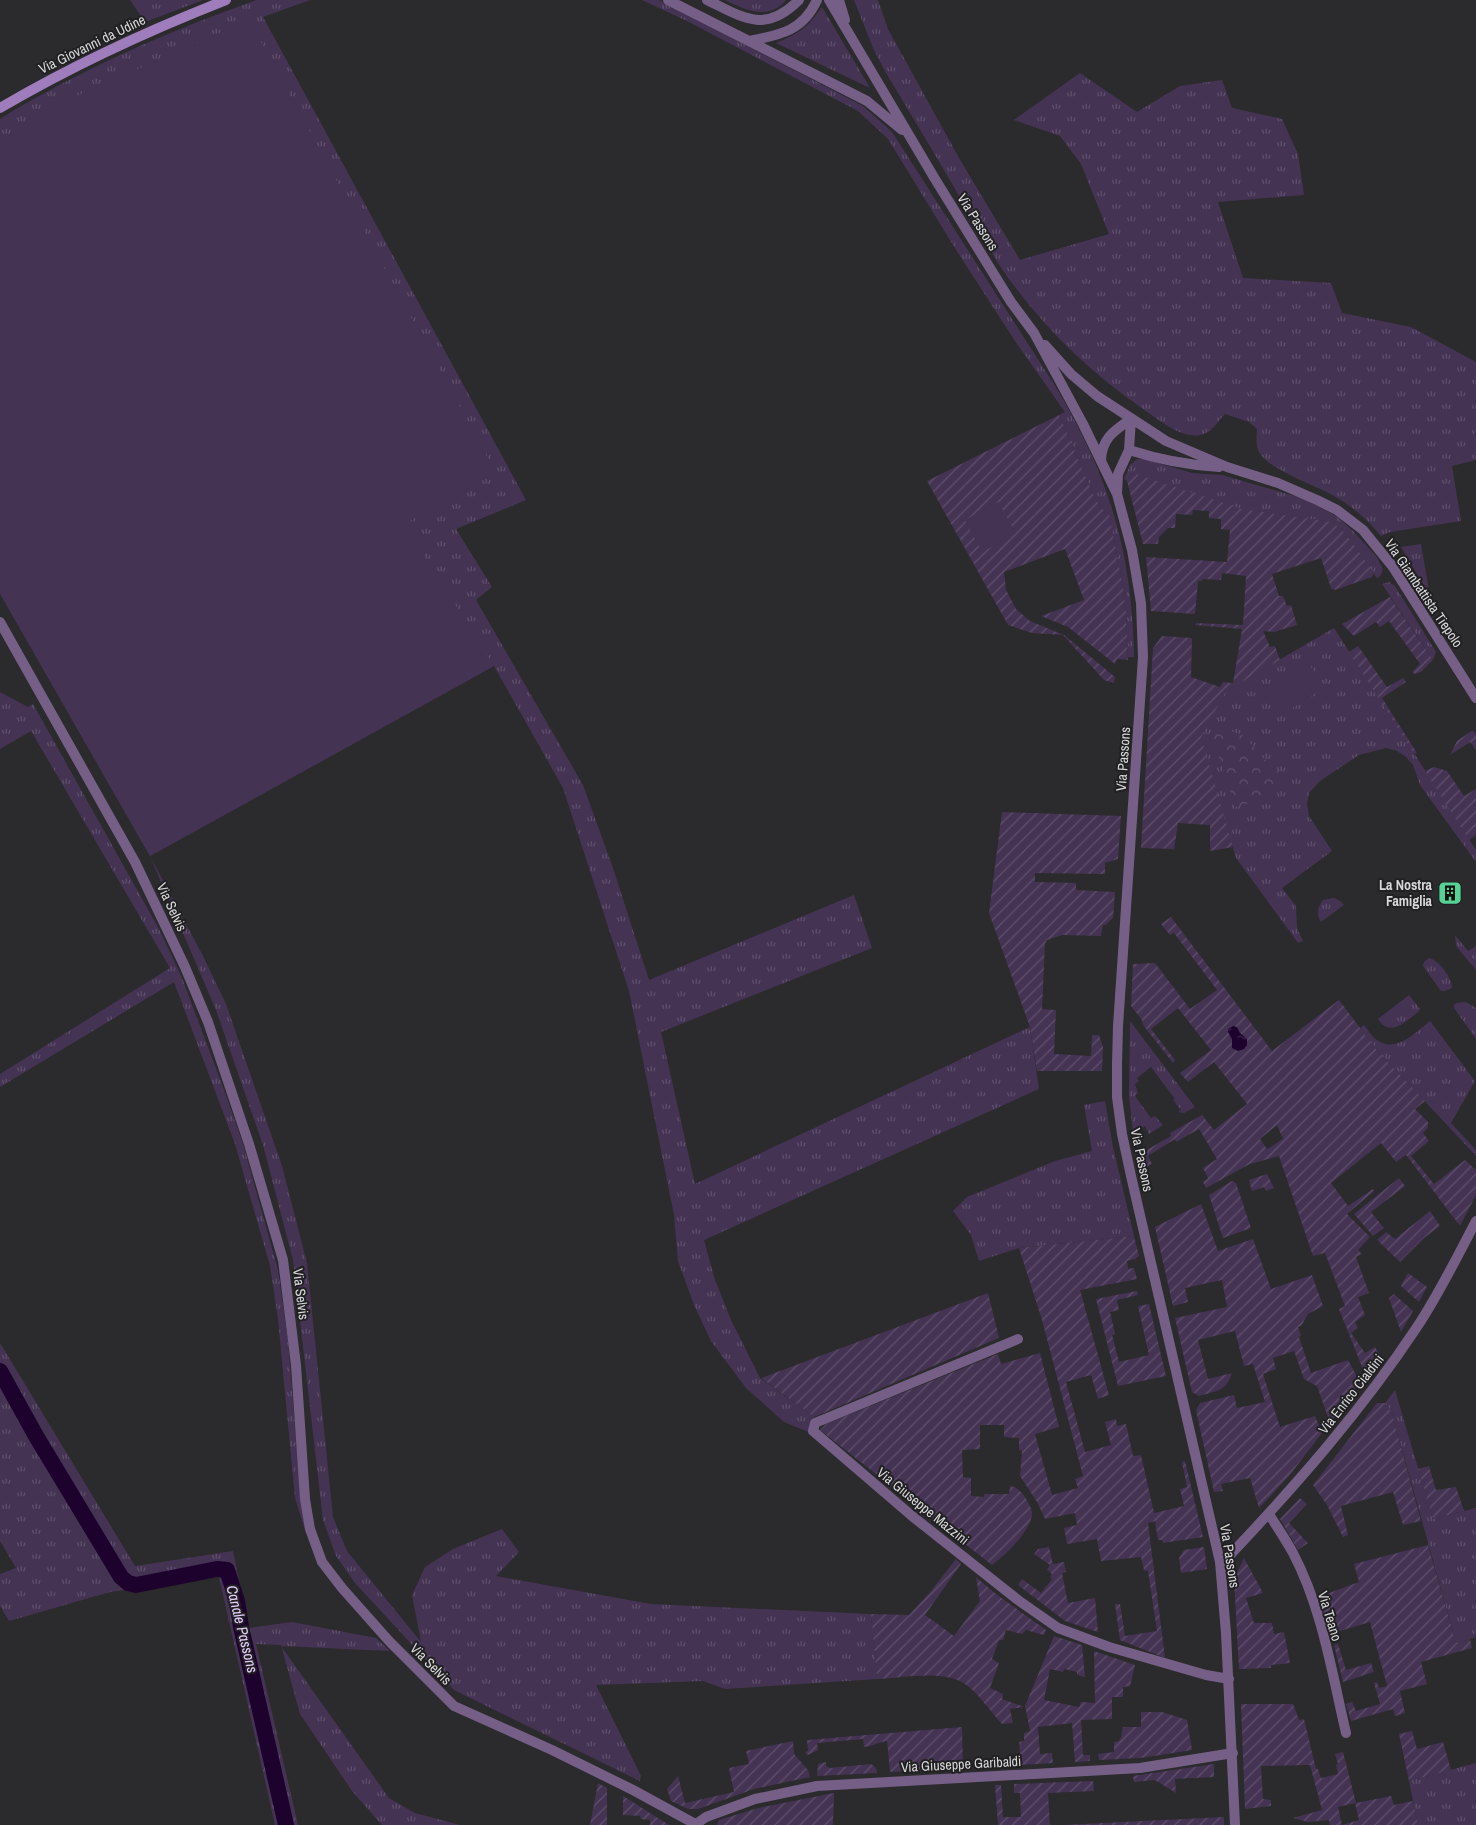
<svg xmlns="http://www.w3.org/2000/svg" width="1476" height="1825" viewBox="0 0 1476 1825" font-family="'Archivo Narrow',sans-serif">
	<defs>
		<pattern id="grass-tufts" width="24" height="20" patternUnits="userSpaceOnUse" patternTransform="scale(1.25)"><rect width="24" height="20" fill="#453354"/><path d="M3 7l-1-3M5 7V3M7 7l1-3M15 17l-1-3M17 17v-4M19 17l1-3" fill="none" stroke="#5f506c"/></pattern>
		<pattern id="forest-crowns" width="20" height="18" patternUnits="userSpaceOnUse" patternTransform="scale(1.25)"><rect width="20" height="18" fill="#453354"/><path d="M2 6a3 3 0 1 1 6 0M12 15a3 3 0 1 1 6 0" fill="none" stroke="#5f506c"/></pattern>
		<pattern id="garden-furrows" width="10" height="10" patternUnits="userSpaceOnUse" patternTransform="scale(1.25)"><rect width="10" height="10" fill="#453354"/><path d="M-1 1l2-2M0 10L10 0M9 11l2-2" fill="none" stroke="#5f506c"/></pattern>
		<pattern id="water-ripples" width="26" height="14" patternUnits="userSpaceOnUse" patternTransform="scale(1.25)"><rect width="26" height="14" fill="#1d022d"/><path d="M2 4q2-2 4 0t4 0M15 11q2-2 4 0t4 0" fill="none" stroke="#3d264b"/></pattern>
	</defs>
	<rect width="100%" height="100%" fill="#2b2a2c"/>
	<path fill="url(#grass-tufts)" d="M130 0H203L145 22Z
		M257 0H310L263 17 526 500 456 529 492 587 476 600 583 785 613 868 649 980 854 895 872 948 661 1032 695 1184 1030 1027 1039 1089 704 1240 714 1277 731 1320 760 1378 814 1417 811 1433 784 1422 746 1388 711 1341 694 1305 678 1261 674 1215 629 991 563 788 494 666 150 856 203 956 226 1004 282 1166 307 1263 333 1517 347 1551 421 1642 412 1595 425 1567 453 1549 502 1529 519 1552 496 1576 651 1604 871 1614 877 1679 725 1689 703 1681 596 1685 641 1776 640 1781 454 1690 355 1583 336 1556 323 1520 293 1260 263 1145 216 1010 150 856 61 700 0 371V119C80 70 169 31 257 0Z
		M642 0H659L863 106 892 132 1057 389C1110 479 1132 552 1134 657H1128L1126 612 1122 581 1109 513 1101 508 1095 498 1059 415 1065 412 1015 341 958 253 888 139 858 111 687 21Z
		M725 0H786C769 21 745 10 725 0Z
		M854 0H878L888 29 959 158 1020 260 1109 234 1081 164 1060 136 1014 120 1080 73 1137 112 1180 86 1222 80 1232 108 1282 119 1298 154 1304 195 1218 202 1243 278 1331 283 1342 313 1411 327 1476 362V460L1452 466 1461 521 1390 532 1381 536C1368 520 1352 506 1334 496 1315 485 1269 470 1259 452 1255 444 1257 437 1257 429L1249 422 1225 414C1217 422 1212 433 1200 435 1181 439 1158 419 1143 409 1094 375 1051 335 1015 287 998 266 985 240 971 216 943 168 915 121 886 73L873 48Z
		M822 7 870 88 776 43C800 33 807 28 822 7Z
		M1137 459H1145L1192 473 1222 475 1305 499 1336 516 1352 530 1376 556 1383 569 1381 575 1377 578 1346 534 1331 522 1242 509 1130 477 1127 481 1124 479 1130 465Z
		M1421 544 1430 596 1401 547Z
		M1389 582 1395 586 1436 652 1433 660 1382 584Z
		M1334 628 1476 850V862L1420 785 1413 765 1406 757 1397 751 1386 748 1359 755 1320 781 1309 793 1307 804 1309 816 1332 851 1282 888 1296 906 1297 928 1303 941 1298 943 1236 858 1200 737 1226 691Z
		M0 692 28 707 33 704 159 929 182 978 223 1087 243 1144 278 1270 288 1341 301 1502 306 1533 295 1498 278 1319 270 1266 235 1144 174 982 0 1087V1074L170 968 31 731 0 749Z
		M1334 898 1340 901 1344 905 1321 922C1316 914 1317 908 1323 900Z
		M1455 935 1468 951 1476 946V970L1456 946Z
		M1429 958C1439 960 1452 978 1452 988L1445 991H1441L1423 966 1424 962Z
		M1409 995 1420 1009 1418 1012C1405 1022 1390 1038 1378 1019Z
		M1466 1002 1476 1008V1039L1454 1008V1005L1456 1003Z
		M1130 1021 1195 1107 1184 1113 1178 1112 1181 1110 1173 1100 1175 1099 1151 1067 1137 1078 1139 1081 1135 1084 1138 1093 1135 1096 1151 1118 1155 1116 1163 1125 1149 1134 1145 1126 1133 1133 1129 1095Z
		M1430 1021 1475 1081 1451 1123 1476 1150V1156L1375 1048 1360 1028 1364 1025C1368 1030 1372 1037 1377 1040 1396 1054 1416 1032 1430 1021Z
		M1105 1101 1113 1147 1134 1236 1019 1248 979 1261 971 1235 953 1211 967 1197 1055 1161 1092 1151 1084 1105Z
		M0 1343 135 1566 233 1551 249 1628 292 1622 376 1638 390 1651 281 1646 389 1798 415 1813 460 1825H382L352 1791 300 1714 281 1645 256 1644 298 1825H275L219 1577 110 1592 9 1621 0 1606V1574L16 1568 0 1541Z
		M1395 1390 1433 1519 1476 1508V1637L1456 1643 1392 1413 1385 1403Z
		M1476 1763V1825H1418L1409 1781Z"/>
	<path fill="url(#forest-crowns)" d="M1219 726 1244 736 1270 765 1282 775 1265 800 1235 807 1213 738Z"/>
	<path fill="url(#garden-furrows)" fill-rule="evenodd" d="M1059 415 1095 498 1101 508 1109 513 1122 581 1126 612 1128 660 1117 659 1115 664 1068 627 1041 616 1084 600 1065 549 1004 572 1006 590 1016 609 1030 621 1064 635 1115 677 1114 683 1104 680 1063 635 1032 633 1008 625 927 481Z
		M1136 474 1242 509 1332 522 1346 534 1374 573 1372 577 1335 590 1331 588 1321 558 1272 574 1279 596H1283L1287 606 1291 605 1297 625 1274 632 1263 631 1270 647 1275 646 1280 660 1226 691 1201 737 1233 847 1210 851V825L1178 823 1174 849 1141 848 1153 648 1162 636 1192 638 1191 677 1220 687 1223 682 1233 683 1242 629 1195 625 1196 623 1243 625 1246 576 1222 573 1221 580 1203 579 1202 581H1198L1195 614 1151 611 1146 557 1227 562 1230 530 1221 529V519L1209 518V511L1193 510 1192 515 1176 514 1175 528H1168L1159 537 1158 544H1143L1127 481 1129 477Z
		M1390 597 1433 660 1421 672 1415 674 1412 672 1420 664 1389 621 1380 627 1376 622 1354 636 1342 624Z
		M1358 646 1387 687 1403 678 1406 682 1382 698 1417 753 1414 754 1349 652Z
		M1473 730 1476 734V750L1470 742 1450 755 1457 741Z
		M1434 767 1447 771 1464 796 1476 789V835L1469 840 1425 771Z
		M1002 812 1121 816 1118 859 1105 863V874L1035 873V882L1076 883V890L1115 892 1113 918 1105 925H1103L1101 936 1062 935 1047 940 1045 944 1042 1009 1056 1010 1054 1054 1091 1056 1092 1035H1099L1103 1047 1102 1071H1037L1030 1027 989 913Z
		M1171 917 1272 1051 1339 1000 1375 1048 1425 1101 1415 1109 1428 1122V1127L1423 1133 1429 1141 1411 1156 1434 1184 1465 1160 1476 1170V1195L1460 1226 1406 1155 1396 1162 1381 1143 1331 1183 1348 1206 1373 1189 1374 1191 1347 1214 1370 1237 1358 1250 1362 1254 1356 1257 1369 1293 1358 1297 1365 1315 1355 1322 1358 1328 1351 1333 1365 1353 1375 1347 1382 1358 1366 1377 1339 1309 1345 1306 1325 1253 1313 1256 1279 1156 1250 1164 1206 1188 1203 1182 1208 1178 1203 1168 1217 1159 1199 1129 1176 1142 1175 1139 1148 1156 1152 1164 1142 1170 1138 1155 1171 1136 1170 1133 1202 1115 1214 1130 1247 1104 1214 1062 1188 1082 1180 1073 1211 1050 1178 1008 1151 1029 1175 1060 1173 1063 1143 1025 1142 1020 1131 1006 1133 964 1155 963 1190 1009 1217 990 1174 933 1170 935 1161 924ZM1277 1125 1283 1139 1267 1149 1260 1139Z
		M1267 1174 1274 1188 1266 1191 1264 1187 1252 1191 1249 1180Z
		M1399 1178 1405 1186 1371 1212 1384 1228 1373 1236 1354 1214Z
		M1232 1181 1236 1183 1251 1228 1223 1238 1209 1195Z
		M1201 1204 1218 1251 1253 1239 1271 1289 1312 1275 1323 1306 1308 1314 1301 1326 1298 1327 1301 1335 1299 1337 1311 1373 1348 1360 1361 1384 1330 1423 1317 1386 1304 1379 1294 1351 1273 1358 1276 1369 1263 1374 1280 1427 1315 1416 1322 1433 1289 1476 1259 1508 1250 1478 1221 1484 1223 1491 1214 1492 1196 1410 1200 1403 1234 1395 1237 1408 1265 1402 1253 1364 1244 1366 1235 1331 1198 1340 1208 1379 1232 1373C1226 1392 1216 1391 1199 1396L1192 1392 1175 1318 1227 1307 1222 1280 1185 1288 1188 1302 1173 1306 1155 1227Z
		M1430 1211 1440 1226 1424 1238 1400 1262 1377 1240 1386 1232 1395 1239Z
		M1134 1236 1139 1256 1135 1259 1127 1261 1128 1269 1134 1268 1137 1279 1080 1290 1109 1395 1098 1399 1091 1375 1066 1382 1085 1452 1111 1445 1105 1422 1116 1419 1117 1426 1126 1424 1133 1456 1141 1455 1154 1513 1184 1506 1180 1489 1187 1487 1182 1462 1185 1461 1203 1537 1163 1543 1162 1540H1158L1155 1521 1148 1523 1165 1658 1120 1640 1115 1604H1120L1125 1636 1157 1631 1148 1571 1144 1570 1141 1557 1101 1561 1097 1539 1067 1544 1064 1528 1077 1525 1075 1513 1045 1519 1037 1502 1020 1476 1022 1451 1019 1450V1438L1004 1437V1425H980V1449L962 1450 963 1477 971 1478V1496L984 1497V1494H1009L1010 1486C1017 1487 1021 1492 1025 1497 1028 1502 1031 1507 1032 1512 1033 1529 1005 1556 992 1565L820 1430 826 1424 998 1354 1001 1364 1040 1353 1059 1427 1035 1434 1052 1495 1078 1488 1075 1479 1083 1476 1042 1320 1019 1248Z
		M1408 1273 1427 1287 1419 1302 1401 1286Z
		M1137 1291 1138 1295 1117 1300 1119 1310 1110 1312 1115 1334 1112 1335 1119 1362 1149 1355 1138 1306 1149 1304 1166 1376 1118 1386 1096 1299Z
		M988 1293 999 1338 814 1417 761 1378Z
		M1394 1294 1413 1311 1401 1332 1389 1298Z
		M1377 1403H1385L1392 1413 1421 1521 1403 1525 1393 1492 1341 1506 1348 1535 1343 1537 1327 1505 1313 1485Z
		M1429 1466 1436 1490 1456 1487 1464 1511 1433 1519 1418 1469Z
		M1300 1498 1307 1504 1289 1523 1308 1543 1298 1550 1280 1519Z
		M1428 1545 1456 1643 1470 1639 1472 1648 1421 1662 1427 1684 1400 1691 1405 1713 1395 1716 1393 1709 1351 1721 1346 1704 1352 1702 1356 1711 1380 1704 1374 1683 1377 1682 1379 1688 1387 1686 1370 1622 1330 1634 1318 1597 1359 1582 1354 1564Z
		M1049 1547 1053 1564 1064 1562 1066 1572 1062 1573 1068 1603 1095 1598 1098 1632 1065 1621 1018 1585 1022 1579 1041 1593 1052 1579 1050 1577 1052 1574 1047 1570 1050 1565 1034 1554 1038 1549Z
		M1204 1547 1207 1569 1181 1573 1179 1558 1184 1550Z
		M1244 1558 1263 1593 1246 1598 1254 1623H1272L1274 1634 1284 1632 1290 1663 1271 1665V1668L1239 1669 1234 1579Z
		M956 1559 961 1564 925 1615 954 1636 980 1601 976 1577 996 1594 1046 1630 1044 1635 1026 1630 1022 1634 1006 1630 1003 1640H999L992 1659 999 1663 990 1688 1003 1694 1002 1699 1024 1707 1010 1709 1013 1723 1002 1724C991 1712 978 1693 965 1684 944 1669 902 1678 877 1679L871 1614 909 1615 931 1591Z
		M1054 1636 1082 1645 1085 1677 1077 1675V1672L1064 1669 1063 1672 1050 1669 1044 1700 1079 1707 1081 1702 1095 1703 1094 1651 1135 1665 1130 1686 1123 1687V1697H1112V1719L1081 1720 1083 1755H1090V1761L1075 1762 1072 1723 1038 1727 1040 1754 1052 1753 1053 1763 1021 1765 1019 1742 1024 1741V1733L1030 1731 1025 1706Z
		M1338 1644 1346 1670 1371 1663 1374 1672 1343 1682 1334 1645Z
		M1241 1704H1293L1299 1720 1304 1719 1316 1769H1318L1321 1778 1338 1774 1336 1765 1338 1764 1335 1754 1343 1752 1356 1803 1391 1796 1394 1805 1413 1801 1418 1825H1330L1329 1820 1308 1822 1293 1818 1322 1810 1310 1765 1261 1766 1263 1799 1271 1800V1806L1245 1809ZM1355 1803 1359 1820 1342 1825 1338 1807Z
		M1141 1712H1162L1187 1720 1192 1750 1141 1758 1099 1760 1098 1754 1114 1752V1742L1119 1741 1121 1737 1123 1727H1141Z
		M962 1727 963 1768 890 1772 887 1741C879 1742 873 1746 864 1747L863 1739 817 1743 818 1750 808 1755 805 1752 808 1751 807 1740Z
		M1412 1731 1417 1749 1443 1742 1451 1770 1409 1781 1399 1734Z
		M793 1741 794 1754 808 1770 810 1777 754 1789 698 1809H688L671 1801 667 1789 678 1776 685 1803 734 1792 729 1768 749 1764 746 1751Z
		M826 1762V1766L830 1768 871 1764 876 1768 877 1773 817 1776 818 1764Z
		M1214 1764V1777L1175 1779 1176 1793 1155 1780 1134 1782 1133 1776Z
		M1093 1781 1094 1791 1048 1793 1050 1825H998L995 1785H1001L1003 1817H1021L1020 1793H1014V1784Z
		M598 1783 607 1788V1825H590Z
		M834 1793 833 1825H717L719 1820 758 1808Z
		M623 1796 669 1825H650V1820L641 1819 640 1816 623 1815Z
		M1224 1817V1825H1063Z"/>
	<path fill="#453354" d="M249 20 496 473 404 524 494 666 150 856 0 594V141L77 96Z
		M998 502 1016 533 982 552 965 520Z
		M1309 664 1325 687 1286 712 1271 689Z"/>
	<path fill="url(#water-ripples)" d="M1233 1026 1237 1027 1240 1033 1247 1039V1045L1244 1049 1238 1051 1232 1048V1039L1228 1032V1029Z"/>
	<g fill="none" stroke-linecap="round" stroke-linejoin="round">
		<path stroke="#1d022d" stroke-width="16" d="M0 1371 36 1436 121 1577 128 1583 136 1585 217 1569 227 1570 237 1601 241 1627 286 1825"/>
		<path stroke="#755f86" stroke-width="10" d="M0 622 135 862 185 967 208 1022 249 1144 283 1260 296 1365 305 1499 310 1529 322 1562 342 1588 389 1641 454 1706 552 1750 633 1790 697 1825
			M1018 1339 815 1423 813 1431 912 1516 1018 1600 1058 1628 1109 1647 1206 1675 1229 1679
			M1269 1514C1277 1527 1286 1540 1293 1553 1322 1608 1332 1673 1346 1733
			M1220 1562 1230 1555C1297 1484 1362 1410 1417 1327 1439 1294 1457 1257 1476 1221
			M696 1824 706 1817 755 1799 817 1786 1140 1768 1233 1753"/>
		<path stroke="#755f86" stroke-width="10" d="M668 0 867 101 902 130
			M707 0C744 18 765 34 799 0
			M829 0 935 179 1011 302 1034 333 1083 424 1117 494 1132 550 1141 603 1143 657 1118 1026 1117 1064V1097L1122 1134 1131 1176 1220 1562 1226 1633 1235 1825
			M839 0 845 20
			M749 41C780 35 803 31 817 0
			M1045 345 1071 374 1097 396 1166 441 1227 467 1278 483 1317 500 1337 510 1363 530 1393 567 1476 698
			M1129 450C1160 460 1186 465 1219 467
			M1101 460C1102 438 1114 431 1131 419
			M1117 494 1118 474 1129 450 1131 419"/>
		<path stroke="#9f7cbb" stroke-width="10" d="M0 108C73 65 147 31 226 0"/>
	</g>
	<defs>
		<g id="building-square" transform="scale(1.25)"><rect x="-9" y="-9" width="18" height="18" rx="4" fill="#54d395" stroke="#212022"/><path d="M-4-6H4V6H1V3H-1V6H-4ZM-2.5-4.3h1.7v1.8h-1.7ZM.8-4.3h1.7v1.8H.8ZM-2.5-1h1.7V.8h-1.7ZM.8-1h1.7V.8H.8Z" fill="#111"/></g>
	</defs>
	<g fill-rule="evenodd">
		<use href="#building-square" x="1450" y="893"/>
	</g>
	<g text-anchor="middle" stroke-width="4" stroke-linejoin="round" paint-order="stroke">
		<g font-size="14" fill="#d8d8d9" stroke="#212022">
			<text transform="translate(92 44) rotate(-26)" y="5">Via Giovanni da Udine</text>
			<text transform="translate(978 222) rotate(58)" y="5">Via Passons</text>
			<text transform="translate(1424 593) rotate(56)" y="5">Via Giambattista Tiepolo</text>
			<text transform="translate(1123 759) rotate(-86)" y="5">Via Passons</text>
			<text transform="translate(172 907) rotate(65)" y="5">Via Selvis</text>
			<text transform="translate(1142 1160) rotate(78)" y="5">Via Passons</text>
			<text transform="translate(301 1294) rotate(83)" y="5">Via Selvis</text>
			<text transform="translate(1351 1394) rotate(-52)" y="5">Via Enrico Cialdini</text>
			<text transform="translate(923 1506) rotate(39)" y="5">Via Giuseppe Mazzini</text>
			<text transform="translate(1230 1556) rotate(81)" y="5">Via Passons</text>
			<text transform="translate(1330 1616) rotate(73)" y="5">Via Teano</text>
			<text transform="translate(431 1664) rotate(45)" y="5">Via Selvis</text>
			<text transform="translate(961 1764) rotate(-3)" y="5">Via Giuseppe Garibaldi</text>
		</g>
		<g font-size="14" font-weight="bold" fill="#d8d8d9" stroke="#212022" text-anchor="end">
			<text x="1432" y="890">La Nostra<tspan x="1432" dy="16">Famiglia</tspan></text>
		</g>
		<g font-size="15" font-style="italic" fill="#e5ccfb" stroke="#212022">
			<text transform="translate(242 1629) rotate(76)" y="5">Canale Passons</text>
		</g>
	</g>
</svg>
